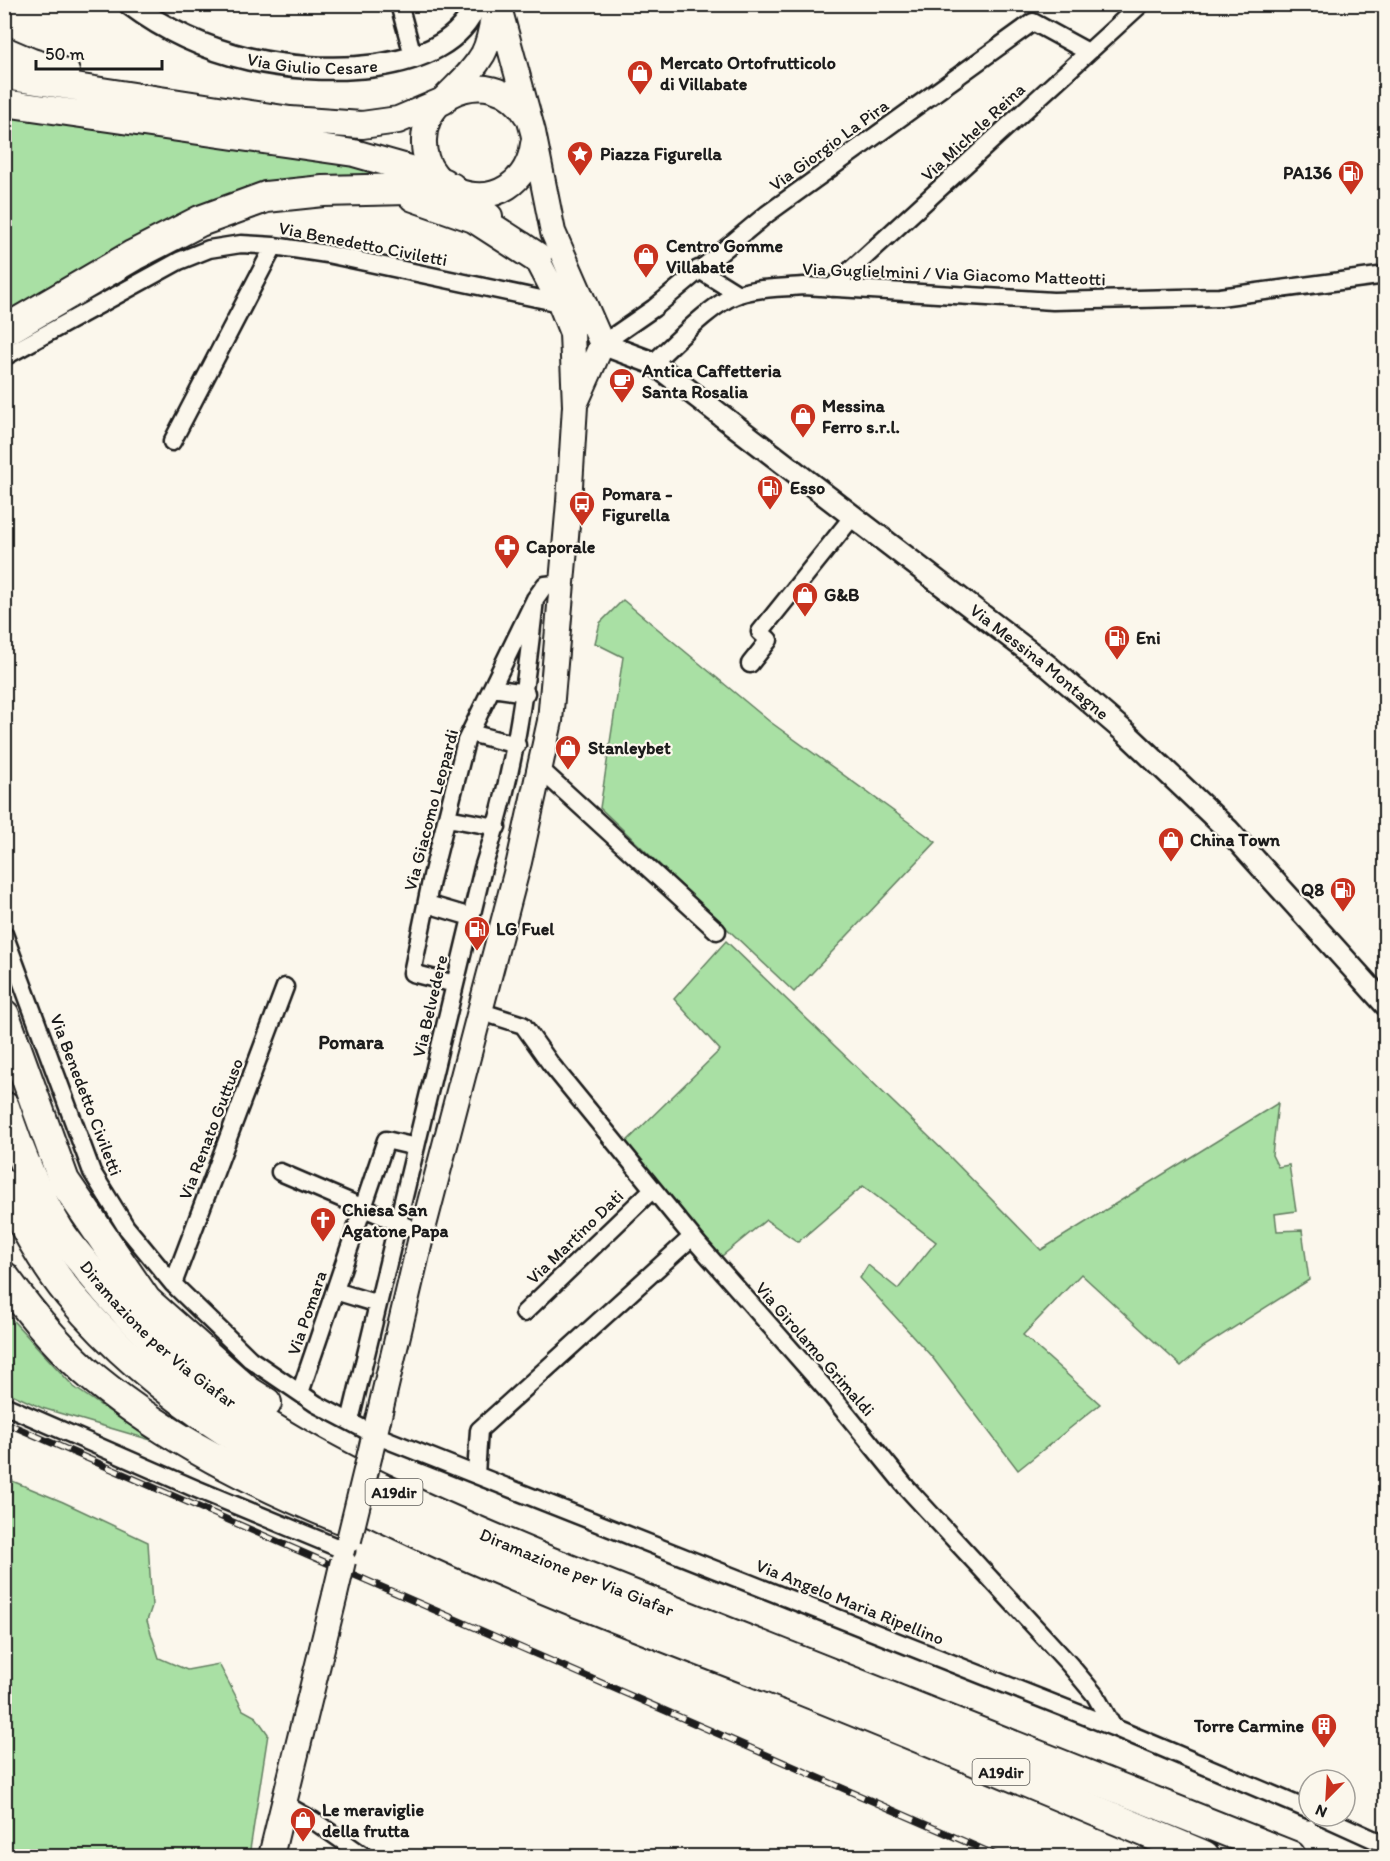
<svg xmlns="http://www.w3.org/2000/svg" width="1390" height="1861" viewBox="0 0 1390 1861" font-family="Itim,sans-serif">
	<rect width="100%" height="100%" fill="#fbf7ec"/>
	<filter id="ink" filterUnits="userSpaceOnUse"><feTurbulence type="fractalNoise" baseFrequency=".0167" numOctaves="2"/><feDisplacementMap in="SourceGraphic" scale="12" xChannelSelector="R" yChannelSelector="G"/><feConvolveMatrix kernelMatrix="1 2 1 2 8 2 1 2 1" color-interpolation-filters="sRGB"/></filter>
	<g filter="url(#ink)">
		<path fill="#a9e0a4" stroke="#627e60" stroke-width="1.5" d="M5 114 365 167 394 179 277 186 212 200 167 221 5 316Z
			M623 600 769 721 936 842 794 992 600 808 623 657 595 643 600 623Z
			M726 941 951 1158 1041 1250 1278 1103 1272 1155 1278 1167 1289 1165 1296 1211 1275 1214 1277 1231 1302 1230 1309 1280 1203 1347 1181 1366 1081 1274 1023 1335 1100 1404 1018 1470 932 1357 860 1278 868 1265 898 1289 936 1242 863 1186 798 1242 766 1220 717 1260 625 1143 720 1050 674 999Z
			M5 1312 74 1387 151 1440 42 1408 5 1391Z
			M5 1478 63 1502 148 1542 152 1606 147 1621 159 1658 187 1670 219 1664 243 1710 256 1717 268 1734 249 1856H5Z"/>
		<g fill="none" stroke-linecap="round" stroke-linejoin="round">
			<g stroke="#1c1c1c" stroke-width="21">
				<path id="minor" d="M399 4 414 59
					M698 269 738 294
					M831 288 1141 4
					M602 344 654 308 767 214 1033 22 1088 52
					M4 357 179 261 209 249 241 244 274 246 327 254 560 303
					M653 363C674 344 713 302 739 294 759 287 783 288 804 286L1053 301 1220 297 1386 275
					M172 442 274 246
					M750 664 769 640 760 632 854 515
					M492 688 526 693
					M470 733 517 745
					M539 768 717 931
					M447 818 497 827
					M427 904 471 917
					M4 934 92 1172 126 1227 173 1284 250 1359 316 1404 375 1435 1113 1727 1309 1810
					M455 984 412 973 432 876 466 741 535 599 545 585 564 583
					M479 1011 523 1025 550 1063 698 1244 831 1395 906 1487 1069 1664 1095 1695 1113 1727
					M280 1172 408 1227
					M173 1284 285 987
					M335 1291 378 1304
					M524 1313 653 1189
					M300 1393 386 1140 416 1147
					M4 1405 194 1488 346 1551
					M350 1421 483 868C514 775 525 695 535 599
					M476 1474 479 1430 692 1237
					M284 1804 314 1821 364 1856
					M1322 1816 1386 1845"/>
			</g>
			<g stroke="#1c1c1c" stroke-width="26">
				<g id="tertiary">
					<path id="s1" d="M130 4C166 31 206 49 249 59 313 74 447 80 476 4"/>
					<path id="s2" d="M602 344 653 363 1048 666 1126 733 1228 830 1386 1005"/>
				</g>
			</g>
			<g stroke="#1c1c1c" stroke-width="28">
				<path id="secondary" d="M498 4 533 132 553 232 602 344 577 400
					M450 95C479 80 509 88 526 115
					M457 191C495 205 528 182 533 144
					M490 216C473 203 448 191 435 174 419 155 421 124 437 106 453 88 471 75 483 54 491 39 492 21 495 4
					M370 1454 422 1233 519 862 550 721 569 502 575 406 572 333 560 303 536 257 523 245
					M271 1856 335 1595"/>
			</g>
			<g stroke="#1c1c1c" stroke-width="30">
				<path id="primary" d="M4 50 32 62 66 72
					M4 76 290 120 362 125 398 120 443 101
					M4 103 354 153 407 168 444 182"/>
			</g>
			<g stroke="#1c1c1c" stroke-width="34">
				<g id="motorway">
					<path d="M414 196 474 217 536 257"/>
					<path d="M4 331 134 255 200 221 266 197 323 191 451 188"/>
					<path d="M4 1015 64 1181 146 1301 247 1391 266 1403"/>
					<path id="s3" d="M4 1107C18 1150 35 1193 59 1231 68 1245 80 1258 90 1271 205 1417 381 1492 549 1562L1290 1856"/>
					<path d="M4 1185C23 1223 42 1261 69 1294 162 1406 285 1471 414 1531 538 1589 666 1637 793 1686 931 1741 1068 1799 1204 1856"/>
					<path d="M4 1277C31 1314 60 1350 95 1379 168 1439 254 1482 341 1518"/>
				</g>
			</g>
			<use href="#minor" stroke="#fbf7ec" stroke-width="16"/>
			<use href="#tertiary" stroke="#fbf7ec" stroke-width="21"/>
			<use href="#secondary" stroke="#fbf7ec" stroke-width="24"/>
			<use href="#primary" stroke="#fbf7ec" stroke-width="26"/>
			<use href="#motorway" stroke="#fbf7ec" stroke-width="30"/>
			<g stroke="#1c1c1c" stroke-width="7">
				<path id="rail" d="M4 1422 998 1856"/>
			</g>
			<use href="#rail" stroke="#fbf7ec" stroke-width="4.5" stroke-dasharray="14" stroke-linecap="butt"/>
			<g stroke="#1c1c1c" stroke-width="28" stroke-linecap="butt">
				<path id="secondary-bridge" d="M349 1540 370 1454
					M335 1595 343 1561"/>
			</g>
			<use href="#secondary-bridge" stroke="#fbf7ec" stroke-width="24"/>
		</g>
	</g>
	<defs>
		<g id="shop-pin" transform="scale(1.35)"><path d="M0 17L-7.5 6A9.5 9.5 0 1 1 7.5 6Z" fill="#c8321e" stroke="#fbf7ec"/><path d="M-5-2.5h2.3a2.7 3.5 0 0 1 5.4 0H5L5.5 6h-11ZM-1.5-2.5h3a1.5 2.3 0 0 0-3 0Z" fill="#fff"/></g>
		<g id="sight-pin" transform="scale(1.35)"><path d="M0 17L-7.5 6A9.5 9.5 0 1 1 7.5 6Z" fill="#c8321e" stroke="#fbf7ec"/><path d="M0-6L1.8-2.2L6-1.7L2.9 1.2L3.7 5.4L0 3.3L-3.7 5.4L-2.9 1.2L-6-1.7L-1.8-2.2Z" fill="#fff"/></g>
		<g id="fuel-pin" transform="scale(1.35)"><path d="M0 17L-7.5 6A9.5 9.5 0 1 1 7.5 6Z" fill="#c8321e" stroke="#fbf7ec"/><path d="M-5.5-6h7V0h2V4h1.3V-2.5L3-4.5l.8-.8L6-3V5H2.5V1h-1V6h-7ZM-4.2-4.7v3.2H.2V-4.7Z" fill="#fff"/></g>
		<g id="cafe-pin" transform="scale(1.35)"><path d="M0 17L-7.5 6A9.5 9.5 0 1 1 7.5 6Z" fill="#c8321e" stroke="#fbf7ec"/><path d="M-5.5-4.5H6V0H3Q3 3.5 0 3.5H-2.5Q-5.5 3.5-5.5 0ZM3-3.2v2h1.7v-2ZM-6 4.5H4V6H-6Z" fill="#fff"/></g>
		<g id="bus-pin" transform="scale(1.35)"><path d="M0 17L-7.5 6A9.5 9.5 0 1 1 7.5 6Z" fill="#c8321e" stroke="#fbf7ec"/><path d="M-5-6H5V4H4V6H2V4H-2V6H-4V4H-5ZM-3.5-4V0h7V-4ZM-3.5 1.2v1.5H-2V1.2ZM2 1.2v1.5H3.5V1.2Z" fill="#fff"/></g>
		<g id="pharmacy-pin" transform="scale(1.35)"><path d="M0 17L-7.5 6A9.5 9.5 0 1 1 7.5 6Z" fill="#c8321e" stroke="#fbf7ec"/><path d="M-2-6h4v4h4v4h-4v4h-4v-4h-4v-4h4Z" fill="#fff"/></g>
		<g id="church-pin" transform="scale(1.35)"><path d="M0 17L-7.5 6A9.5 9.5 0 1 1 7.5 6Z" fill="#c8321e" stroke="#fbf7ec"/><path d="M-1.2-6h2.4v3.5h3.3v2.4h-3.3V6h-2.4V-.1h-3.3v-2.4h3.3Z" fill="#fff"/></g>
		<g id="building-pin" transform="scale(1.35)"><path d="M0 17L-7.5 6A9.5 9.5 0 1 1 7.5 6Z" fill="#c8321e" stroke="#fbf7ec"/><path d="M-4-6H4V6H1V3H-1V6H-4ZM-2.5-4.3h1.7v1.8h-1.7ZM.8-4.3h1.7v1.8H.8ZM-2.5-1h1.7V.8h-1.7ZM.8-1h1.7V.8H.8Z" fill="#fff"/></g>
	</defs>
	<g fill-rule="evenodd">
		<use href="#shop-pin" x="640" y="73"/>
		<use href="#sight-pin" x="580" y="154"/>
		<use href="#fuel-pin" x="1351" y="173"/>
		<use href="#shop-pin" x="646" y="256"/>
		<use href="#cafe-pin" x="622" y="381"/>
		<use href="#shop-pin" x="803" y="416"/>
		<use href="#fuel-pin" x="770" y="488"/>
		<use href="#bus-pin" x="582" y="504"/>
		<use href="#pharmacy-pin" x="507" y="547"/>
		<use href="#shop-pin" x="805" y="595"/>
		<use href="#fuel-pin" x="1117" y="638"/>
		<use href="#shop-pin" x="568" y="748"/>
		<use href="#shop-pin" x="1171" y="840"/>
		<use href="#fuel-pin" x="1343" y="890"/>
		<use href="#fuel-pin" x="477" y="929"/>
		<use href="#church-pin" x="323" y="1220"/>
		<use href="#building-pin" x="1324" y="1726"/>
		<use href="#shop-pin" x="303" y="1820"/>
	</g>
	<g text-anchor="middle" stroke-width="4.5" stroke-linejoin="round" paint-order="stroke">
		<g fill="#fbf7ec" stroke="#5f5e5a" stroke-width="1.5">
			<rect x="365.5" y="1479" width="57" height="26" rx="4.5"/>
			<rect x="972.5" y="1759" width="57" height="26" rx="4.5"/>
		</g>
		<g font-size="16" font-weight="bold" fill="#1c1c1c">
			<text x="394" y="1498">A19dir</text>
			<text x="1001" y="1778">A19dir</text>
		</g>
		<g font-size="18" fill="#1c1c1c" stroke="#fbf7ec">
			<text dy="6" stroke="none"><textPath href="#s1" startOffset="196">Via Giulio Cesare</textPath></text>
			<text transform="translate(973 132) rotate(-43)" y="6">Via Michele Reina</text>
			<text transform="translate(829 145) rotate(-36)" y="6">Via Giorgio La Pira</text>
			<text transform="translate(363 244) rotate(11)" y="6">Via Benedetto Civiletti</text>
			<text transform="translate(954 274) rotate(2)" y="6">Via Guglielmini / Via Giacomo Matteotti</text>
			<text dy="6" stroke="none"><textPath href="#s2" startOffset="543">Via Messina Montagne</textPath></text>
			<text transform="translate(431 810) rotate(-75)" y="6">Via Giacomo Leopardi</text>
			<text transform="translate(430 1006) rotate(-77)" y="6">Via Belvedere</text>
			<text transform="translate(86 1095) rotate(69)" y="6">Via Benedetto Civiletti</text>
			<text transform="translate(211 1129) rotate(-69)" y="6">Via Renato Guttuso</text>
			<text transform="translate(575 1237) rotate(-44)" y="6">Via Martino Dati</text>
			<text transform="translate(307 1313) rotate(-71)" y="6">Via Pomara</text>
			<text dy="6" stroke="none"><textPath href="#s3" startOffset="280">Diramazione per Via Giafar</textPath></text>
			<text transform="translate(815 1349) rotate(49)" y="6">Via Girolamo Grimaldi</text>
			<text dy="6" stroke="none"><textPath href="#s3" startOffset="766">Diramazione per Via Giafar</textPath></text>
			<text transform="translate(850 1602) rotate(22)" y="6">Via Angelo Maria Ripellino</text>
		</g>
		<g font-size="18" font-weight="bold" fill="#1c1c1c" stroke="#fbf7ec" text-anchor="start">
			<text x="660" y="69">Mercato Ortofrutticolo<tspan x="660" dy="21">di Villabate</tspan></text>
			<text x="600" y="160">Piazza Figurella</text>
			<text x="1332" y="179" text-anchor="end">PA136</text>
			<text x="666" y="252">Centro Gomme<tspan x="666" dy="21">Villabate</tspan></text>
			<text x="642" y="377">Antica Caffetteria<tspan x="642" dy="21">Santa Rosalia</tspan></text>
			<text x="822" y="412">Messina<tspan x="822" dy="21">Ferro s.r.l.</tspan></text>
			<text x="790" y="494">Esso</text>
			<text x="602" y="500">Pomara -<tspan x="602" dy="21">Figurella</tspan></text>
			<text x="526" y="553">Caporale</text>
			<text x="824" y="601">G&amp;B</text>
			<text x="1136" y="644">Eni</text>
			<text x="588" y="754">Stanleybet</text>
			<text x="1190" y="846">China Town</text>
			<text x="1324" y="896" text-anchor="end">Q8</text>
			<text x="496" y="935">LG Fuel</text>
			<text x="342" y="1216">Chiesa San<tspan x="342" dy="21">Agatone Papa</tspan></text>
			<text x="1304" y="1732" text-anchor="end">Torre Carmine</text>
			<text x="322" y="1816">Le meraviglie<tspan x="322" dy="21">della frutta</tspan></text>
		</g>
		<g font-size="20" font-weight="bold" fill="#1c1c1c" stroke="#fbf7ec">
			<text x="351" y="1049">Pomara</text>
		</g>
	</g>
	<rect width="1390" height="1861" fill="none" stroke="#fbf7ec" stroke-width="24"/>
	<rect x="12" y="12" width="1366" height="1837" fill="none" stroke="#1c1c1c" stroke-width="2" filter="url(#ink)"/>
	<g transform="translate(1327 1798) rotate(204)"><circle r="28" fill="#fbf7ec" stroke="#a29f99" stroke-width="1.5"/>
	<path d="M0-4.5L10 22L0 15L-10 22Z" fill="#c8321e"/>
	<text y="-9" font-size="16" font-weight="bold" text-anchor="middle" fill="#1c1c1c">N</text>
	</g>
	<path d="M36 60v9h126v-9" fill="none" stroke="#1c1c1c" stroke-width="3"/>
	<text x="45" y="60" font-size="18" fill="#1c1c1c" stroke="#fbf7ec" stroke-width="4.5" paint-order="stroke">50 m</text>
</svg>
